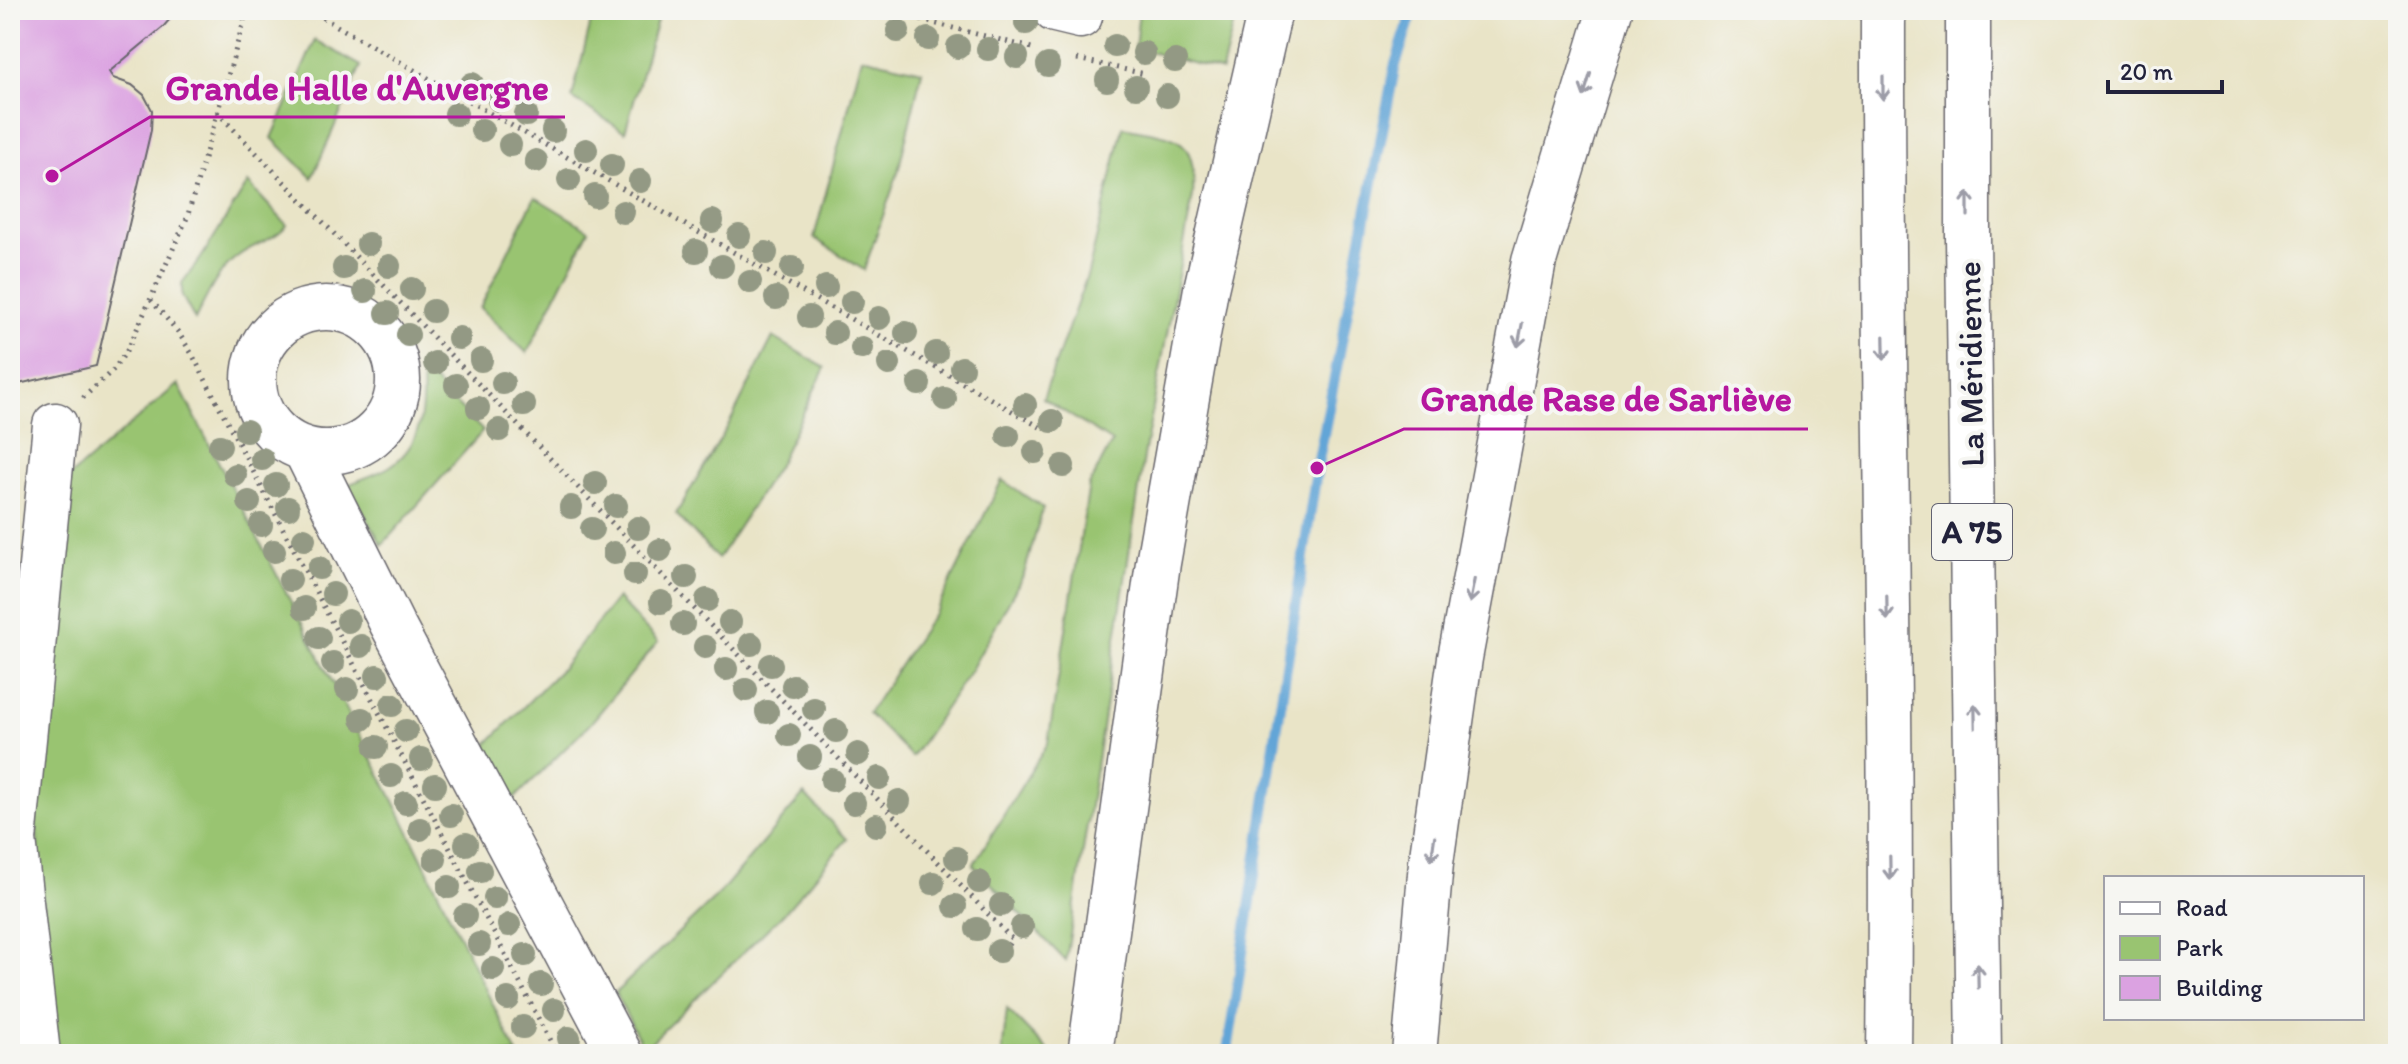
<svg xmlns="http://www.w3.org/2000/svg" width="2408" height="1064" viewBox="0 0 2408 1064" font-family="Itim,sans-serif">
	<rect width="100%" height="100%" fill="#f6f6f2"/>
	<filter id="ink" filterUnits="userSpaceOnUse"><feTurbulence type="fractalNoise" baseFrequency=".0125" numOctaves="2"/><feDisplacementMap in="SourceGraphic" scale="16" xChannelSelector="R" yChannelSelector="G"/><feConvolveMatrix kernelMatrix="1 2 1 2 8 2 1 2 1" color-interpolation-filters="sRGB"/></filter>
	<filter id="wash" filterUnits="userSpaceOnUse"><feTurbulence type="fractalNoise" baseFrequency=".006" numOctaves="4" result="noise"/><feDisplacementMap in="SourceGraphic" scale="32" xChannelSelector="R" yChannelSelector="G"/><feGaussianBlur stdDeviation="1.8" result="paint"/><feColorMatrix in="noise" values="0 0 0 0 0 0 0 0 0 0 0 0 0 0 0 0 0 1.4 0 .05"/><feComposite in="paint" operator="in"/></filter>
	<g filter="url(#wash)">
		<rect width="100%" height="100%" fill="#e9e4c7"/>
		<path fill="#99c471" stroke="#5e7356" stroke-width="2" d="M594 10H660L625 132 572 98Z
			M1139 10H1237L1222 71 1135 48Z
			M315 40 361 66 312 178 272 138Z
			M862 57 922 71 897 176 864 270 814 238Z
			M1123 127C1176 138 1197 133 1193 196L1145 450 1066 961 973 865 1048 743 1089 485 1112 442 1043 398 1088 273Z
			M248 183 287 225C276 239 254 244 238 256 218 270 206 298 195 320L182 296V283L201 258Z
			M535 197 589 230 527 353 480 308Z
			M773 337 825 368 777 467 718 559 676 514 728 426Z
			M422 369 483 431 382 545 348 485C361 479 377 474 389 467 425 444 423 406 422 369Z
			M178 384 394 801 517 1054H55L34 797 62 483Z
			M1002 480 1043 508 1024 574 971 670 912 757 868 713 937 609Z
			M617 598 658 642 590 724 514 799 486 745 561 669Z
			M804 794 847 839 787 910 644 1049 615 993 718 895Z
			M1007 1009 1051 1054H1002Z"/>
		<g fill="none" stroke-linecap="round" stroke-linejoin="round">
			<path stroke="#62a5d7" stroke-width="11" d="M1227 1054 1317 468 1395 66 1413 10"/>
		</g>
		<g id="blocks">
			<path fill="#dba2e1" d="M13 10H178L163 27 109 72 113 78 132 85 144 95 152 110 151 130 96 366 10 386V11Z"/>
		</g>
	</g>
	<g filter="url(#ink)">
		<use href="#blocks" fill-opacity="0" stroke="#68666c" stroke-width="2"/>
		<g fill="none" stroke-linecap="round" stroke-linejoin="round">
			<g stroke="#68666c" stroke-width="47">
				<path id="minor" d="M1055 10 1080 16
					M254 380a72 72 0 1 1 144 0a72 72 0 1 1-144 0Z
					M306 451 392 624 620 1054
					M38 1054 14 840 55 425
					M1090 1054 1158 563 1206 289 1270 10"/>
			</g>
			<g stroke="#68666c" stroke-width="47">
				<path id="highway" d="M1883 10C1882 358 1893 706 1889 1054
					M1968 10V238L1979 1054
					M1414 1054 1431 863 1460 658 1534 261 1610 10"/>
			</g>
			<path stroke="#68666c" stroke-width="5" stroke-dasharray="2 6" stroke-linecap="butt" d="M309 10 1040 427
				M882 10 1036 49
				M1077 59 1145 74
				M217 112 1012 939 996 963
				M151 300 178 332 192 354 557 1054
				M83 398 114 369 128 349 187 218 247 10"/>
			<use href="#minor" stroke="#fff" stroke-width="44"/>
			<use href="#highway" stroke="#fff" stroke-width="44"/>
		</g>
		<g fill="#939984">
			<circle cx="1026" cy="23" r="12"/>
			<circle cx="898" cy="31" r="12"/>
			<circle cx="928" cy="39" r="12"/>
			<circle cx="1115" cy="46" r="12"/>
			<circle cx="958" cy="47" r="12"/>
			<circle cx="988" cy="49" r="12"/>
			<circle cx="1144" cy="53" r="12"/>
			<circle cx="1017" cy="57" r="12"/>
			<circle cx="1175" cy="61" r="12"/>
			<circle cx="1048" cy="65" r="12"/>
			<circle cx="1107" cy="80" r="12"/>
			<circle cx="472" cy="84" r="12"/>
			<circle cx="1136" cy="87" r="12"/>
			<circle cx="1167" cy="96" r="12"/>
			<circle cx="499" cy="100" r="12"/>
			<circle cx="456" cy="114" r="12"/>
			<circle cx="526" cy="115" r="12"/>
			<circle cx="482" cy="130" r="12"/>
			<circle cx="553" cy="131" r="12"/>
			<circle cx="510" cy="145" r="12"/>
			<circle cx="586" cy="150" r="12"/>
			<circle cx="536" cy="161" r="12"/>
			<circle cx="612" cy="165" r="12"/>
			<circle cx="569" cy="180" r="12"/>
			<circle cx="640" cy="181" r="12"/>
			<circle cx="595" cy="196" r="12"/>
			<circle cx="623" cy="212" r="12"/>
			<circle cx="712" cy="221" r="12"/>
			<circle cx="739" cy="236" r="12"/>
			<circle cx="368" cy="244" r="12"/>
			<circle cx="696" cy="251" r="12"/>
			<circle cx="766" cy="253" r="12"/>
			<circle cx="389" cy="266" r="12"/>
			<circle cx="722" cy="266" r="12"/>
			<circle cx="344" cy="268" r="12"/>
			<circle cx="792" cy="268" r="12"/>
			<circle cx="750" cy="282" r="12"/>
			<circle cx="826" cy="287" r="12"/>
			<circle cx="412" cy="289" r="12"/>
			<circle cx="365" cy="291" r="12"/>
			<circle cx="776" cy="298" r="12"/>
			<circle cx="852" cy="302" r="12"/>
			<circle cx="433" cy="311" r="12"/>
			<circle cx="387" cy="313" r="12"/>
			<circle cx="809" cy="317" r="12"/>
			<circle cx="879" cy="318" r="12"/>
			<circle cx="835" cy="333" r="12"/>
			<circle cx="906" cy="333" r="12"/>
			<circle cx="408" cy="335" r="12"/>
			<circle cx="459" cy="338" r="12"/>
			<circle cx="862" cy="348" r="12"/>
			<circle cx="936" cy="353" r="12"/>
			<circle cx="481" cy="360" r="12"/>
			<circle cx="435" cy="363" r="12"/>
			<circle cx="889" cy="364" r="12"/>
			<circle cx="962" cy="368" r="12"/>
			<circle cx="503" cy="383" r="12"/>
			<circle cx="919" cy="384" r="12"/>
			<circle cx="456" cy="385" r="12"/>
			<circle cx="945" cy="399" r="12"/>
			<circle cx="524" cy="405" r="12"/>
			<circle cx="1025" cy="405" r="12"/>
			<circle cx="478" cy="408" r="12"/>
			<circle cx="1052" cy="421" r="12"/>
			<circle cx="499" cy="430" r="12"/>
			<circle cx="246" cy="431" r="12"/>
			<circle cx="1008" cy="436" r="12"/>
			<circle cx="220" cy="446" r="12"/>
			<circle cx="1035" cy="452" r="12"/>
			<circle cx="262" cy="459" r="12"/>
			<circle cx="1063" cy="466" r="12"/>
			<circle cx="235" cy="475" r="12"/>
			<circle cx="595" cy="483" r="12"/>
			<circle cx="276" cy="485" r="12"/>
			<circle cx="249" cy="502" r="12"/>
			<circle cx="616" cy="506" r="12"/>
			<circle cx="571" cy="507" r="12"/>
			<circle cx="288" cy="508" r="12"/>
			<circle cx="261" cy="525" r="12"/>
			<circle cx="638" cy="528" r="12"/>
			<circle cx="592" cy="529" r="12"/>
			<circle cx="304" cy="539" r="12"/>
			<circle cx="660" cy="550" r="12"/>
			<circle cx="274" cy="551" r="12"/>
			<circle cx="614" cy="553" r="12"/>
			<circle cx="319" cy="568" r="12"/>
			<circle cx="635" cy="574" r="12"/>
			<circle cx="686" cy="577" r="12"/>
			<circle cx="290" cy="580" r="12"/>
			<circle cx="333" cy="594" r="12"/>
			<circle cx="707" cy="600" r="12"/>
			<circle cx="661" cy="602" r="12"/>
			<circle cx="304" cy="608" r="12"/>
			<circle cx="348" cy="621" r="12"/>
			<circle cx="730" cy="622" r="12"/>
			<circle cx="683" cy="624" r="12"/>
			<circle cx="319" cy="638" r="12"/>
			<circle cx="751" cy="644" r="12"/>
			<circle cx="361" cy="646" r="12"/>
			<circle cx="705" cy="647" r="12"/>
			<circle cx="333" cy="663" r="12"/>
			<circle cx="771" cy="665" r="12"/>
			<circle cx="726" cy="669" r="12"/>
			<circle cx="377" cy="676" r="12"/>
			<circle cx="793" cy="686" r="12"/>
			<circle cx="347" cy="689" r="12"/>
			<circle cx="746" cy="690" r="12"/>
			<circle cx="392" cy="705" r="12"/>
			<circle cx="814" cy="709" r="12"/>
			<circle cx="767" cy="712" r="12"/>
			<circle cx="362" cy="719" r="12"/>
			<circle cx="406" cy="731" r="12"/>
			<circle cx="836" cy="731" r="12"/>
			<circle cx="789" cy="735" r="12"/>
			<circle cx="376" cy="747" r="12"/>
			<circle cx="858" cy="754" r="12"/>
			<circle cx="810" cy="757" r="12"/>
			<circle cx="421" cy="759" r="12"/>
			<circle cx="391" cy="776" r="12"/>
			<circle cx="879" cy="778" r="12"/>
			<circle cx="832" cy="780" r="12"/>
			<circle cx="435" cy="785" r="12"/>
			<circle cx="899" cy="801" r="12"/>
			<circle cx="406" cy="803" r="12"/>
			<circle cx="854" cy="803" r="12"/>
			<circle cx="451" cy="815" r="12"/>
			<circle cx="876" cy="825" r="12"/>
			<circle cx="420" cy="829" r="12"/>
			<circle cx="466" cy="844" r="12"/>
			<circle cx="956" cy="858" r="12"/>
			<circle cx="435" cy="859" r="12"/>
			<circle cx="480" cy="871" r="12"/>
			<circle cx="979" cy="882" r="12"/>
			<circle cx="933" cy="883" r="12"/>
			<circle cx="449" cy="887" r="12"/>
			<circle cx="495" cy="898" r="12"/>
			<circle cx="1001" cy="905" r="12"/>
			<circle cx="955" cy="906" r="12"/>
			<circle cx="465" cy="916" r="12"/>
			<circle cx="509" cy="925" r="12"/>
			<circle cx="1022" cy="927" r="12"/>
			<circle cx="977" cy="929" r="12"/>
			<circle cx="479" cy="944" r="12"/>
			<circle cx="999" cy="951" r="12"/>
			<circle cx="525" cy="955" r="12"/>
			<circle cx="493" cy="969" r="12"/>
			<circle cx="541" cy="984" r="12"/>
			<circle cx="508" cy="999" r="12"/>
			<circle cx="554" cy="1010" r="12"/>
			<circle cx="523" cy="1027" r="12"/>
			<circle cx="569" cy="1038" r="12"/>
		</g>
		<defs><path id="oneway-shaft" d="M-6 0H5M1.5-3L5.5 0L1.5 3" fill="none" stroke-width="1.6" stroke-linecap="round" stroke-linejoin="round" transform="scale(2)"/></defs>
		<g stroke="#9c9ca7">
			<use href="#oneway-shaft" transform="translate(1587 85) rotate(107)"/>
			<use href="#oneway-shaft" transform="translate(1883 88) rotate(90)"/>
			<use href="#oneway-shaft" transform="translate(1968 204) rotate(-90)"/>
			<use href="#oneway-shaft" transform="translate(1520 335) rotate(101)"/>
			<use href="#oneway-shaft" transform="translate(1884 348) rotate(89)"/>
			<use href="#oneway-shaft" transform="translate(1472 591) rotate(101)"/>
			<use href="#oneway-shaft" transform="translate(1887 608) rotate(89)"/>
			<use href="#oneway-shaft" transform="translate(1975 716) rotate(-91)"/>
			<use href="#oneway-shaft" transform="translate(1433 848) rotate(98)"/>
			<use href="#oneway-shaft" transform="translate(1890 868) rotate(89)"/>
			<use href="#oneway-shaft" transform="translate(1978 976) rotate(-91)"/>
		</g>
	</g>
	<g text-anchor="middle" stroke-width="8" stroke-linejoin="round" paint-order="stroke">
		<rect fill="#f6f6f2" stroke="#626272" stroke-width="2" x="1932" y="504" width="80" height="56" rx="6"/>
		<g font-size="32" font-weight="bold" fill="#22223b">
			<text x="1972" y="543">A 75</text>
		</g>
		<g font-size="34" fill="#22223b" stroke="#f6f6f2">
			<text transform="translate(1970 364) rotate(-91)" y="12">La Méridienne</text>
		</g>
	</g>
	<path fill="none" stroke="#b5179e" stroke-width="3" d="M52 176L150 117H565M1317 468L1404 429H1808"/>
	<g fill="#b5179e" stroke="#f6f6f2" stroke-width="3">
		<circle cx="52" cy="176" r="8"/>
		<circle cx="1317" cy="468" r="8"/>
	</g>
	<g font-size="36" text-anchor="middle" font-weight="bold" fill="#b5179e" stroke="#f6f6f2" stroke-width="8" stroke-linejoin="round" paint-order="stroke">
		<text x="357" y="100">Grande Halle d'Auvergne</text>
		<text x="1606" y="411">Grande Rase de Sarliève</text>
	</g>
	<rect width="2408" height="1064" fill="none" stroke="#f6f6f2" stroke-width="40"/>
	<rect x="2104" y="876" width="260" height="144" fill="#f6f6f2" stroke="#a1a1a9" stroke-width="2"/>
	<rect x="2120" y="902" width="40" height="12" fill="#ffffff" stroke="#a1a1a9" stroke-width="2"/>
	<text x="2176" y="916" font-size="24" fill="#22223b">Road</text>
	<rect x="2120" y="936" width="40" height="24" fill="#99c471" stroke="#a1a1a9" stroke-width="2"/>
	<text x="2176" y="956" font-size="24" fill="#22223b">Park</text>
	<rect x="2120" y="976" width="40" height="24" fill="#dba2e1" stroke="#a1a1a9" stroke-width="2"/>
	<text x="2176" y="996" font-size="24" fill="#22223b">Building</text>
	<path d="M2108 80v12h114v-12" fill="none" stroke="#22223b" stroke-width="4"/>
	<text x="2120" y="80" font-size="24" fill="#22223b" stroke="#f6f6f2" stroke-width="6" paint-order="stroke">20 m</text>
</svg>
